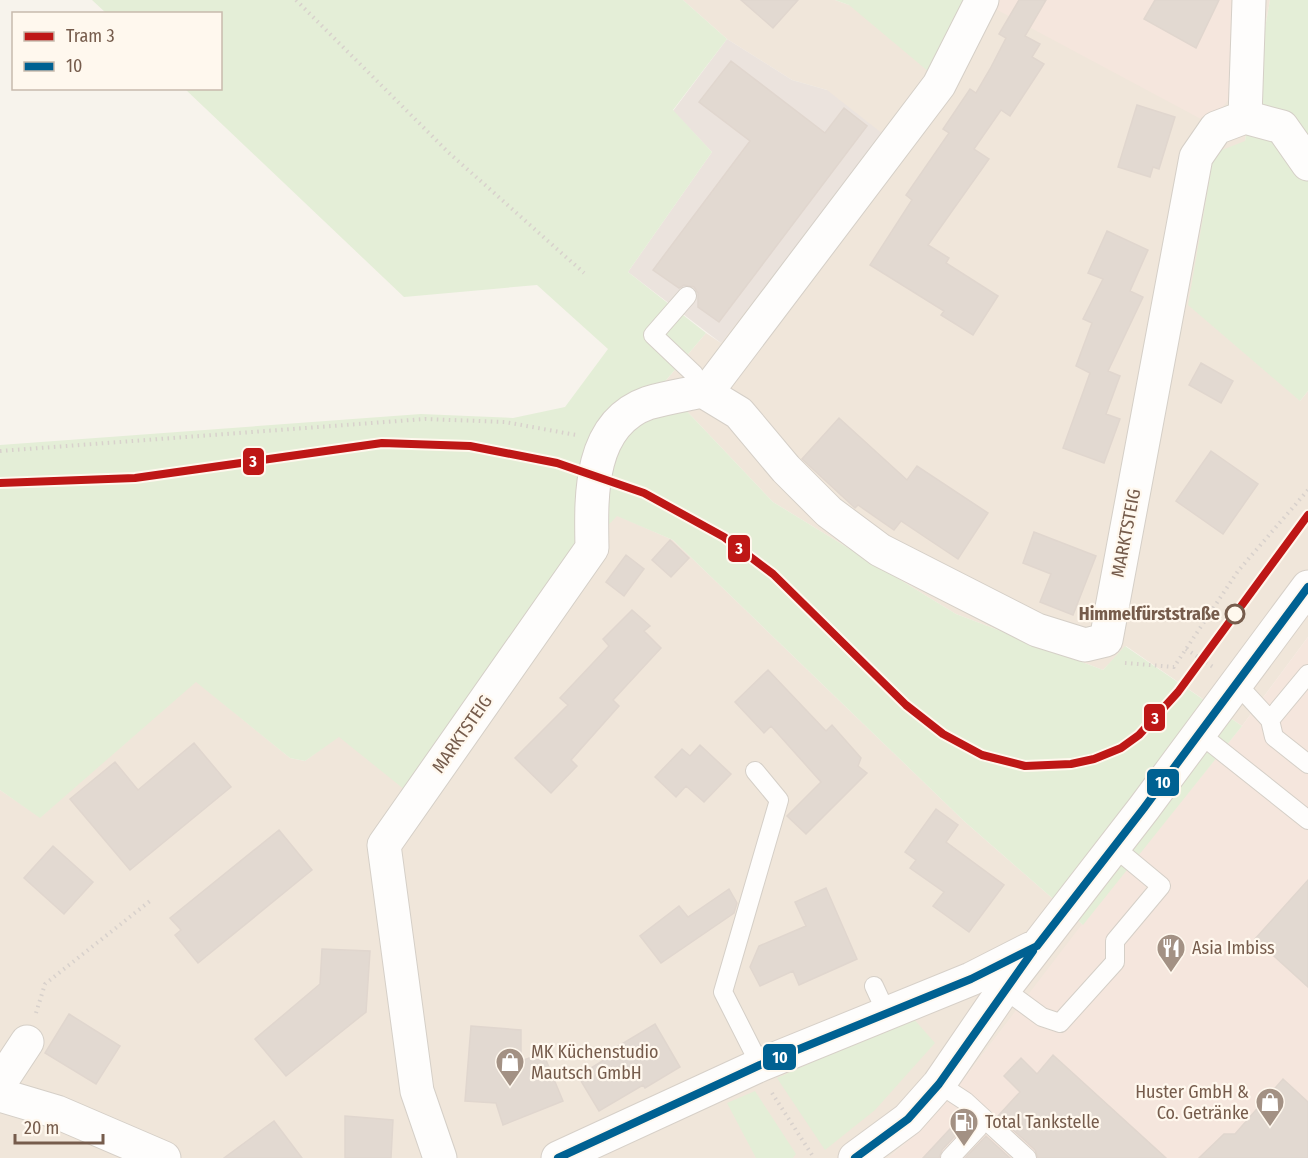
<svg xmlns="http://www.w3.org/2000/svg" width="1308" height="1158" viewBox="0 0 1308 1158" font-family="'Fira Sans Condensed',sans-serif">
	<rect width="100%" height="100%" fill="#f7f3ec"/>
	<path fill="#f0e6da" d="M683 0H835L849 5 966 0H1270L1245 141 1300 401 1308 391V637L1242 726 1126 646 1103 670 956 614 773 502 662 385 706 333 721 343 827 90 792 80 727 39Z
		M616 515 673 540 964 821 1083 925 959 1085 920 1130 888 1158H0V790L40 817 196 681 290 758 305 761 583 552Z"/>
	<path fill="#f5e6dd" d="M993 0H1242L1236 89 1220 111 1201 119 990 6Z
		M1308 637V1158H888L920 1130 959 1085 1089 915 1242 726Z"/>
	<path fill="#ebe3dd" d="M727 39 792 80 827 90 883 134 721 343 628 272 712 152 673 111Z"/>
	<path fill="#e4eed7" d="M92 0H683L727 39 673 110 712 152 628 272 706 333 662 385 773 502 956 614 1103 670 1125 646 1242 726 1083 925 964 821 673 540 617 516 583 552 405 790 339 737 305 761 290 758 196 682 40 818 0 790V445L421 414 513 418 565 407 608 349 537 285 404 297 185 89 220 88V14L106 13Z
		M835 0H966L929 72 849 5Z
		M1270 0H1308V391L1300 401 1188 305 1214 153 1245 141Z
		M912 1017 935 1043 875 1110 825 1150 777 1078Z
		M755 1091 796 1154 793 1158H756L727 1103Z"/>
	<path fill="#e2d9d1" stroke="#e0d6ce" stroke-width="1.5" d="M741 0H798L773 28Z
		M1019 0H1046L1025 36 1040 44 1032 57 1044 64 1010 116 1001 110 974 149 989 159 928 245 949 258 946 263 998 296 973 335 941 315 944 311 870 265 912 200 906 195 949 133 943 129 970 89 976 93 990 69 1006 38 999 34Z
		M1155 0H1219L1196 48 1144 19Z
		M731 61 825 133 844 108 867 126 719 322 698 307V293L694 287 684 285 679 288 653 270 750 141 699 102Z
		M1137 105 1175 117 1159 169 1153 167 1150 177 1118 167Z
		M1107 231 1148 250 1130 291 1143 297 1108 371 1120 376 1106 414 1120 419 1104 463 1063 448 1090 373 1076 366 1092 323 1083 319 1103 279 1088 273Z
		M1201 363 1233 381 1221 403 1189 385Z
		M839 418 907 480 917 466 988 513 958 559 901 521 894 530 858 505 855 508 802 459Z
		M1211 451 1258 484 1223 534 1176 501Z
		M1034 532 1096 556 1073 615 1040 602 1051 574 1023 563Z
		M670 540 689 558 671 577 652 560Z
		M626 555 644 569 624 596 606 582Z
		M632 610 650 626 644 631 661 648 613 700 619 706 571 760 577 766 551 793 515 758 568 705 560 698 609 646 603 639Z
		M768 670 826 731 832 725 861 758 858 766 867 773 806 834 787 816 821 782 771 726 764 733 735 702Z
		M194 743 231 787 130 870 70 799 115 762 138 790Z
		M700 745 731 774 704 802 686 786 676 797 655 777 682 749 690 756Z
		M936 809 958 825 946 842 1004 885 969 932 933 906 944 892 910 868 916 860 905 852Z
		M279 830 312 870 198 963 175 935 181 930 170 918Z
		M53 846 93 882 64 914 24 878Z
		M1308 880V987L1255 939Z
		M826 888 857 959 799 985 793 971 760 986 750 967 759 946 806 926 795 902Z
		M729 889 737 903 734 913 661 963 640 936 679 906 688 917Z
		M322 949 370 951 366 1012 286 1076 255 1039 320 984Z
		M69 1014 120 1046 96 1084 45 1053Z
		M655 1024 680 1067 645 1088 643 1085 599 1111 578 1076 617 1052 615 1048Z
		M471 1026 521 1030V1061L543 1053 563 1101 503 1125 496 1103 465 1101Z
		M1053 1055 1166 1158H1038L1035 1150 998 1116 1020 1092 1004 1076 1021 1058 1037 1074Z
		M1283 1079 1308 1102V1158H1199L1224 1134H1235Z
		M963 1115 968 1122 942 1150 939 1158H923Z
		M345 1116 393 1120 391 1158H345Z
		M274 1121 302 1158H224Z
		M986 1136 1010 1158H965Z"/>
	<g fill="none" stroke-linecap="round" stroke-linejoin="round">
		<g stroke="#d5cfc7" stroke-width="20">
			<path id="lane" d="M687 296 653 335 694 374 702 391
				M1237 684 1270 720 1274 737 1308 764
				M1270 720 1308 674
				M1200 734 1308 820
				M755 771 779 800 723 992 760 1065
				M874 986 886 1012
				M1004 989 1042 1017 1060 1023 1115 962V941L1161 886 1114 847
				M939 1084 965 1101 1027 1158
				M950 1158 978 1128 982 1117"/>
		</g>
		<g stroke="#d5cfc7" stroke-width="35">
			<path id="street" d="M1245 117 1249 0
				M706 393 739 413 786 469 829 512 880 550 1037 630 1085 645 1106 640 1196 157 1216 128 1245 117 1282 127 1308 164
				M0 1083 27 1042
				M0 1095 57 1112 164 1158
				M440 1158 417 1091 384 845 592 548C591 498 588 424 648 403 665 398 684 395 702 391L706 393 939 85 982 0"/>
		</g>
		<g stroke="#d7d0c8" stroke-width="35">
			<path id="secondary" d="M558 1158 760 1065 971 979 1030 949
				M855 1158 908 1119 939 1084 1004 989 1144 808 1308 587"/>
		</g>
		<path stroke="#d8d1cc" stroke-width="4" stroke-dasharray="1.5 4.5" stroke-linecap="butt" d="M296 0 448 152 584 273
			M0 451 425 419 505 422 576 435
			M1186 649 1213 667
			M1125 663 1174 667 1238 571 1308 490
			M36 1013 45 984 150 901
			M772 1093 814 1158"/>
		<use href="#lane" stroke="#fefdfc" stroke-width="18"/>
		<use href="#street" stroke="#fefdfc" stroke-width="33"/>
		<use href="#secondary" stroke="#fefdfc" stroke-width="33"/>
		<g stroke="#fff8ee" stroke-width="12">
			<path id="bus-1" d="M558 1158 760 1065 971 979 1037 946 1144 808 1308 587
				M855 1158 908 1119 939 1084 1033 951"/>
		</g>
		<use href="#bus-1" stroke="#006192" stroke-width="8"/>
		<g stroke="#fff8ee" stroke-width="12">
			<path id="tram-1" d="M0 483 135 478 382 443 470 446 557 463 644 493 724 537 773 574 906 705 943 734 982 755 1025 766 1071 764 1094 759 1121 748 1139 735 1178 692 1308 515"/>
		</g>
		<use href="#tram-1" stroke="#be1716" stroke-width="8"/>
	</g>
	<defs>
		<g id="restaurant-pin" transform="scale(1.5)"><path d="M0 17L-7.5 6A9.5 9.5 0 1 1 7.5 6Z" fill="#a39184" stroke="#fff8ee"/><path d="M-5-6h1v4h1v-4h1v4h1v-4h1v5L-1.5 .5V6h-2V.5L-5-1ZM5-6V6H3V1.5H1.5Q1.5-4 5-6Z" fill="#fff"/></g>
		<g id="shop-pin" transform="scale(1.5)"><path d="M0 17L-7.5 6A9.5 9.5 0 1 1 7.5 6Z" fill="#a39184" stroke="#fff8ee"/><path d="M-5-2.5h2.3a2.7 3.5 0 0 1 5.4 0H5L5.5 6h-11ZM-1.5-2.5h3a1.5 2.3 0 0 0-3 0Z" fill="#fff"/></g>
		<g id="fuel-pin" transform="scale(1.5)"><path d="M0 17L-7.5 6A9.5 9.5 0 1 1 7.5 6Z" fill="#a39184" stroke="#fff8ee"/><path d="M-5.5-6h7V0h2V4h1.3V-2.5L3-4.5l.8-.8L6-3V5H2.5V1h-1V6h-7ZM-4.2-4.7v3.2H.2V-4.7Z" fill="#fff"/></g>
	</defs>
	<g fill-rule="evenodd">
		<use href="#restaurant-pin" x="1171" y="948"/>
		<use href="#shop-pin" x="510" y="1062"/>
		<use href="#shop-pin" x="1270" y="1102"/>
		<use href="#fuel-pin" x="964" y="1122"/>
	</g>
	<circle fill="#fff8ee" stroke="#765c4c" stroke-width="3" cx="1235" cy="614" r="9"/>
	<g text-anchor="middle" stroke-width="4.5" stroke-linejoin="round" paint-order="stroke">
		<g font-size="18" fill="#765c4c" stroke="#fff8ee">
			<text transform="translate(1126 533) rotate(-79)" y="6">MARKTSTEIG</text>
			<text transform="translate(462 734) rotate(-55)" y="6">MARKTSTEIG</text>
		</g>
		<g font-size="18" font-weight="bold" fill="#765c4c" stroke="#fff8ee" text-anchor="end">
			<text x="1220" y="620">Himmelfürststraße</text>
		</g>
		<g font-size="18" fill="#765c4c" stroke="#fff8ee" text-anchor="start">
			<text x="1192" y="954">Asia Imbiss</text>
			<text x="531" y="1058">MK Küchenstudio<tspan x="531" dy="21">Mautsch GmbH</tspan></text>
			<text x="1249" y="1098" text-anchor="end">Huster GmbH &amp;<tspan x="1249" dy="21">Co. Getränke</tspan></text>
			<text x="985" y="1128">Total Tankstelle</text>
		</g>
	</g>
	<g stroke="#fff8ee" stroke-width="2">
		<rect x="242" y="447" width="23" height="29" rx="6" fill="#be1716"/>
		<rect x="727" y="534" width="24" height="29" rx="6" fill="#be1716"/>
		<rect x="1143" y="703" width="23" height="29" rx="6" fill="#be1716"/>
		<rect x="1146" y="768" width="34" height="29" rx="6" fill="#006192"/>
		<rect x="762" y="1043" width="35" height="28" rx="6" fill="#006192"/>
	</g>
	<g font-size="16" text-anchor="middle" font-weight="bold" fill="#fff">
		<text x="253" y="467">3</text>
		<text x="739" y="554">3</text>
		<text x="1155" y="724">3</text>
		<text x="1163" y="788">10</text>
		<text x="780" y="1063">10</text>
	</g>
	<rect x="12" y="12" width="210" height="78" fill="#fff8ee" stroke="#c8baad" stroke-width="1.5"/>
	<rect x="24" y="32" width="30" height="9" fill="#be1716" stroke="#c8baad" stroke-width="1.5"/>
	<text x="66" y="42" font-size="18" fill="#765c4c">Tram 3</text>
	<rect x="24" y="62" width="30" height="9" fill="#006192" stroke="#c8baad" stroke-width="1.5"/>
	<text x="66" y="72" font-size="18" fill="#765c4c">10</text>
	<path d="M15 1134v9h88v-9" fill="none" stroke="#765c4c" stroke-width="3"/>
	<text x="24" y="1134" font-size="18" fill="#765c4c" stroke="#fff8ee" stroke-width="4.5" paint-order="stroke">20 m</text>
</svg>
